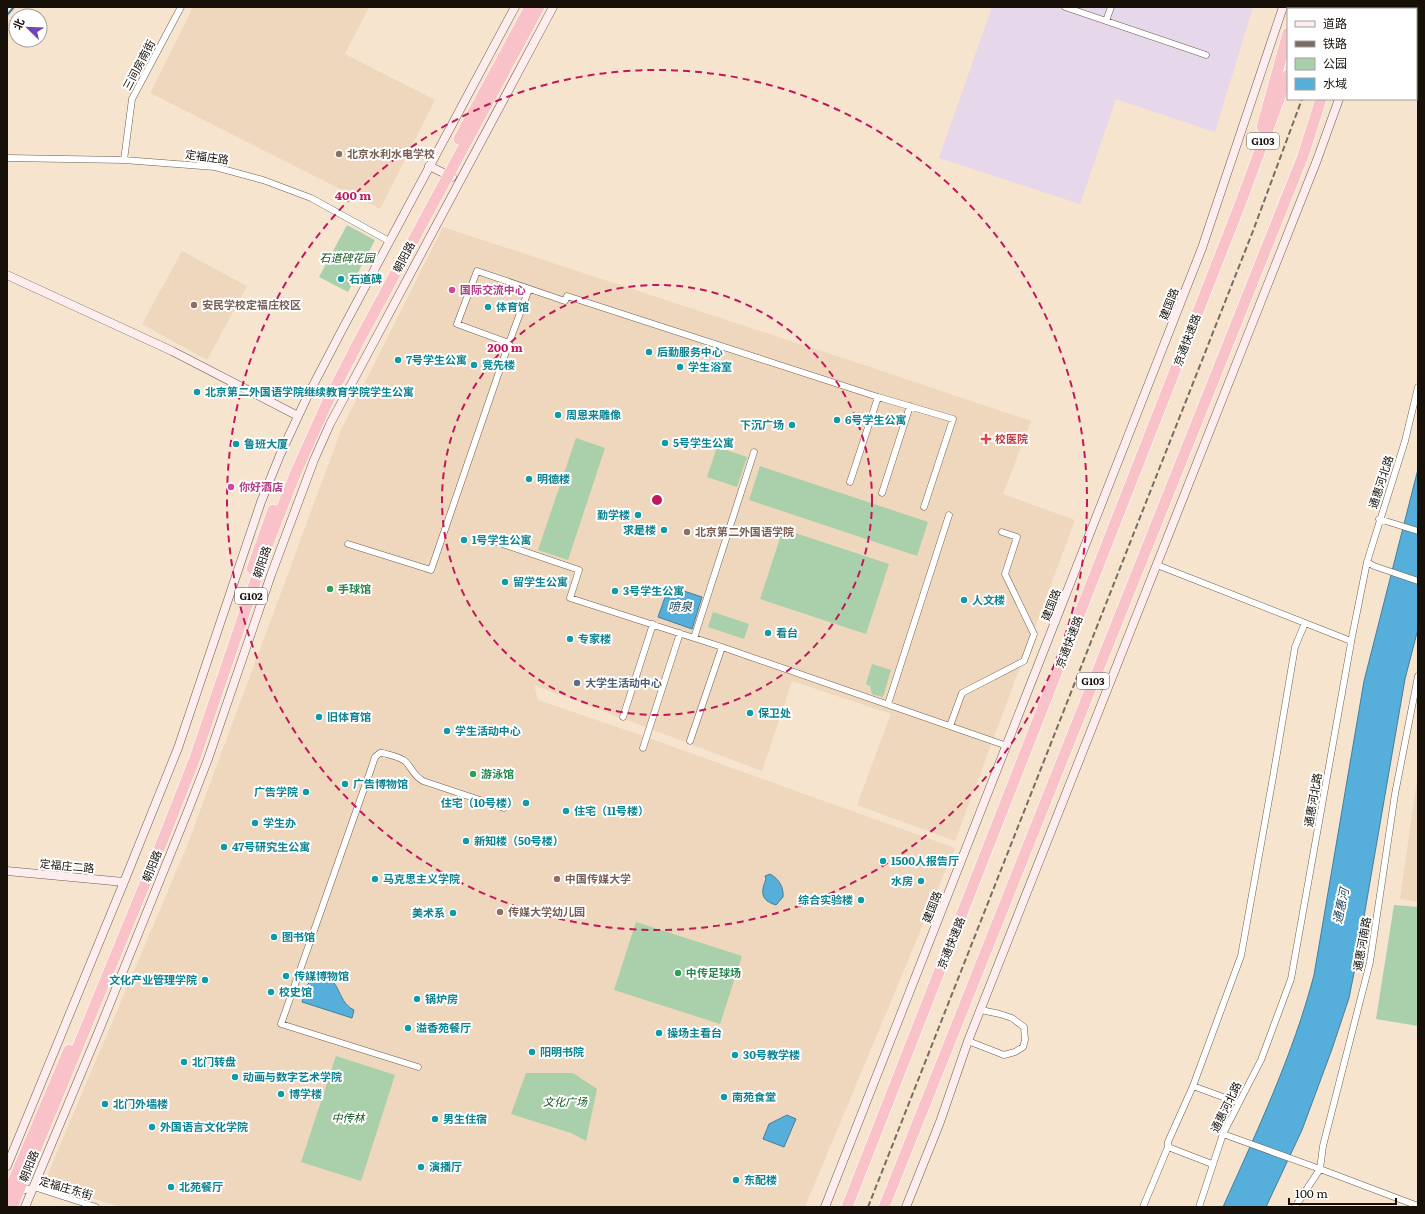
<svg xmlns="http://www.w3.org/2000/svg" width="1425" height="1214" viewBox="0 0 1425 1214" font-family="Literata,'Noto Sans SC',serif">
	<rect width="100%" height="100%" fill="#f6e4cf"/>
	<path fill="#e6d7ea" d="M992 7H1253L1215 132 1116 99 1080 204 939 158Z"/>
	<path fill="#eed7bc" d="M193 7H369L345 54 435 100 380 209 150 93Z
		M443 227 870 367 1031 421 1003 494 1075 520 955 841 857 805 891 714 792 681 762 771 534 685 538 700 632 732 955 848 805 1207H121L44 1183 187 846 342 428Z
		M182 251 247 286 207 360 142 324Z
		M1418 773V902L1400 899Z"/>
	<path fill="#a9cfab" d="M347 225 375 240 348 292 319 277Z
		M576 438 605 448 568 560 538 550Z
		M717 447 747 457 737 487 707 477Z
		M760 466 928 522 917 556 749 500Z
		M783 529 889 564 866 634 760 599Z
		M713 612 749 624 744 639 708 627Z
		M872 664 891 670 883 697 872 694 870 686 866 684Z
		M1394 905 1418 907V1026L1376 1019Z
		M636 922 742 956 720 1024 614 990Z
		M336 1056 395 1075 361 1181 301 1162Z
		M526 1073H573L597 1089 586 1141 571 1133 511 1114Z"/>
	<path fill="#56aeda" stroke="#437f9b" d="M1418 469V629L1405 679 1356 963 1349 998 1332 1049 1302 1130 1266 1207H1223C1257 1131 1293 1055 1314 975L1364 681Z
		M669 586 702 597 692 629 658 617Z
		M770 874C779 879 784 887 783 897L776 905C760 900 761 892 766 879L765 876Z
		M316 976C342 974 335 1001 354 1010L352 1018 302 1002 307 985Z
		M787 1115 796 1119 784 1147 763 1139 769 1124Z"/>
	<g fill="none" stroke-linecap="round" stroke-linejoin="round">
		<path stroke="#437f9b" stroke-width="2" d="M7 15 14 7"/>
		<g stroke="#6c5c4b" stroke-width="7">
			<path id="street" d="M1065 7 1206 55
				M1106 21 1111 7
				M7 158 124 160 215 167 263 180 311 198 389 241
				M124 160 132 99 181 7
				M529 289 509 343 457 324 477 271 565 301 567 296 878 397 953 419 924 507
				M850 482 878 397
				M882 493 910 406
				M1379 519 1418 531
				M485 538 579 570 570 598 722 647 1007 746
				M348 544 431 570 509 343
				M1367 562 1374 566 1418 581
				M1157 565 1351 641
				M694 638 754 452
				M888 704 949 515
				M623 717 653 624
				M950 726 962 693 1024 661 1034 634 1005 574 1017 537 1002 532
				M690 741 722 647
				M643 748 680 633
				M968 1041 1004 1055 1015 1052 1023 1047 1025 1040 1024 1027 1012 1018 1000 1014 981 1010
				M418 1067 281 1024 371 769 375 757 380 753H383C390 755 401 757 406 762 413 770 414 776 423 781L504 808
				M1193 1086 1239 1103
				M1223 1134 1320 1169 1418 1206
				M1168 1147 1212 1164
				M17 1193 34 1187 96 1207
				M1143 1207 1168 1147V1142L1193 1086 1241 956 1273 777 1295 647 1305 623
				M1199 1207 1223 1134 1261 1060 1291 979 1352 637 1367 562 1405 441 1418 387
				M1295 1207 1320 1169 1323 1146 1370 962 1395 794 1418 676"/>
		</g>
		<g stroke="#6c5c4b" stroke-width="9">
			<path id="secondary" d="M1370 9V7
				M429 166 452 177
				M7 275 172 351 298 416
				M7 871 124 882
				M7 1166 124 882 178 748 261 502 280 455 308 395 342 330 515 7
				M25 1207 98 1033 189 808 208 759 271 575 314 460 330 424 553 7
				M825 1207 1202 248 1283 7
				M906 1207 940 1122 968 1041 1317 160 1339 99"/>
		</g>
		<g stroke="#fff" stroke-width="12">
			<path id="highway" d="M1294 9 1295 7
				M1308 9 1309 7
				M1348 9 1349 7
				M1359 9V7
				M1262 127 1288 33
				M459 139 530 7
				M252 569 273 510
				M7 1196 69 1050
				M12 1207 160 847 195 758 270 538 296 472 327 403 360 339 539 7
				M847 1207 1239 207 1288 75
				M884 1207 1303 156 1321 99"/>
		</g>
		<use href="#street" stroke="#fff" stroke-width="6"/>
		<use href="#secondary" stroke="#fdedee" stroke-width="8"/>
		<use href="#highway" stroke="#f9c2c8" stroke-width="11"/>
		<path stroke="#786d60" stroke-width="2" stroke-dasharray="6 3" stroke-linecap="butt" d="M1329 9 1330 7
			M868 1207 1253 231 1302 99"/>
	</g>
	<g fill="none" stroke="#c2185b" stroke-width="2" stroke-dasharray="7 5">
		<circle cx="657" cy="500" r="215"/>
		<circle cx="657" cy="500" r="430"/>
	</g>
	<g fill="#8d6e63" stroke="#fff" stroke-width="1.5">
		<circle cx="339" cy="154" r="4"/>
		<circle cx="194" cy="305" r="4"/>
		<circle cx="687" cy="532" r="4"/>
		<circle cx="557" cy="879" r="4"/>
		<circle cx="500" cy="912" r="4"/>
	</g>
	<g fill="#0f9aa8" stroke="#fff" stroke-width="1.5">
		<circle cx="341" cy="279" r="4"/>
		<circle cx="488" cy="307" r="4"/>
		<circle cx="649" cy="352" r="4"/>
		<circle cx="398" cy="360" r="4"/>
		<circle cx="474" cy="365" r="4"/>
		<circle cx="680" cy="367" r="4"/>
		<circle cx="197" cy="392" r="4"/>
		<circle cx="558" cy="415" r="4"/>
		<circle cx="837" cy="420" r="4"/>
		<circle cx="792" cy="425" r="4"/>
		<circle cx="665" cy="443" r="4"/>
		<circle cx="236" cy="444" r="4"/>
		<circle cx="529" cy="479" r="4"/>
		<circle cx="638" cy="515" r="4"/>
		<circle cx="664" cy="530" r="4"/>
		<circle cx="464" cy="540" r="4"/>
		<circle cx="505" cy="582" r="4"/>
		<circle cx="615" cy="591" r="4"/>
		<circle cx="964" cy="600" r="4"/>
		<circle cx="768" cy="633" r="4"/>
		<circle cx="570" cy="639" r="4"/>
		<circle cx="750" cy="713" r="4"/>
		<circle cx="319" cy="717" r="4"/>
		<circle cx="447" cy="731" r="4"/>
		<circle cx="345" cy="784" r="4"/>
		<circle cx="306" cy="792" r="4"/>
		<circle cx="526" cy="803" r="4"/>
		<circle cx="566" cy="811" r="4"/>
		<circle cx="255" cy="823" r="4"/>
		<circle cx="466" cy="841" r="4"/>
		<circle cx="224" cy="847" r="4"/>
		<circle cx="883" cy="861" r="4"/>
		<circle cx="375" cy="879" r="4"/>
		<circle cx="921" cy="881" r="4"/>
		<circle cx="861" cy="900" r="4"/>
		<circle cx="453" cy="913" r="4"/>
		<circle cx="274" cy="937" r="4"/>
		<circle cx="286" cy="976" r="4"/>
		<circle cx="205" cy="980" r="4"/>
		<circle cx="271" cy="992" r="4"/>
		<circle cx="417" cy="999" r="4"/>
		<circle cx="408" cy="1028" r="4"/>
		<circle cx="659" cy="1033" r="4"/>
		<circle cx="532" cy="1052" r="4"/>
		<circle cx="735" cy="1055" r="4"/>
		<circle cx="184" cy="1062" r="4"/>
		<circle cx="235" cy="1077" r="4"/>
		<circle cx="281" cy="1094" r="4"/>
		<circle cx="724" cy="1097" r="4"/>
		<circle cx="105" cy="1104" r="4"/>
		<circle cx="435" cy="1119" r="4"/>
		<circle cx="152" cy="1127" r="4"/>
		<circle cx="421" cy="1167" r="4"/>
		<circle cx="736" cy="1180" r="4"/>
		<circle cx="171" cy="1187" r="4"/>
	</g>
	<g fill="#d1479c" stroke="#fff" stroke-width="1.5">
		<circle cx="452" cy="290" r="4"/>
		<circle cx="231" cy="487" r="4"/>
	</g>
	<path fill="#e0444e" stroke="#fff" stroke-width="1.5" d="M984 433h4v4h4v4h-4v4h-4v-4h-4v-4h4z"/>
	<g fill="#2e9e5b" stroke="#fff" stroke-width="1.5">
		<circle cx="330" cy="589" r="4"/>
		<circle cx="473" cy="774" r="4"/>
		<circle cx="678" cy="973" r="4"/>
	</g>
	<circle fill="#5c6f8a" stroke="#fff" stroke-width="1.5" cx="577" cy="683" r="4"/>
	<g text-anchor="middle" stroke-width="4" stroke-linejoin="round" paint-order="stroke">
		<g fill="#fff" stroke="#5c5853" stroke-width="1">
			<rect x="1247" y="133" width="32" height="16" rx="3"/>
			<rect x="235" y="588" width="32" height="16" rx="3"/>
			<rect x="1077" y="673" width="32" height="16" rx="3"/>
		</g>
		<g font-size="10" font-weight="bold" fill="#161009">
			<text x="1263" y="145">G103</text>
			<text x="251" y="600">G102</text>
			<text x="1093" y="685">G103</text>
		</g>
		<g font-size="11" fill="#161009" stroke="#fff">
			<text transform="translate(139 65) rotate(-62)" y="4">三间房南街</text>
			<text transform="translate(207 157) rotate(8)" y="4">定福庄路</text>
			<text transform="translate(404 257) rotate(-62)" y="4">朝阳路</text>
			<text transform="translate(1169 304) rotate(-69)" y="4">建国路</text>
			<text transform="translate(1187 340) rotate(-69)" y="4">京通快速路</text>
			<text transform="translate(1381 482) rotate(-72)" y="4">通惠河北路</text>
			<text transform="translate(262 562) rotate(-71)" y="4">朝阳路</text>
			<text transform="translate(1051 605) rotate(-69)" y="4">建国路</text>
			<text transform="translate(1069 642) rotate(-69)" y="4">京通快速路</text>
			<text transform="translate(1313 800) rotate(-80)" y="4">通惠河北路</text>
			<text transform="translate(67 866) rotate(5)" y="4">定福庄二路</text>
			<text transform="translate(152 866) rotate(-68)" y="4">朝阳路</text>
			<text transform="translate(932 907) rotate(-69)" y="4">建国路</text>
			<text transform="translate(951 943) rotate(-68)" y="4">京通快速路</text>
			<text transform="translate(1362 944) rotate(-80)" y="4">通惠河南路</text>
			<text transform="translate(1226 1107) rotate(-64)" y="4">通惠河北路</text>
			<text transform="translate(29 1166) rotate(-68)" y="4">朝阳路</text>
			<text transform="translate(66 1188) rotate(16)" y="4">定福庄东街</text>
		</g>
		<g font-size="11" font-weight="bold" fill="#785e54" stroke="#fff" text-anchor="start">
			<text x="347" y="158">北京水利水电学校</text>
			<text x="202" y="309">安民学校定福庄校区</text>
			<text x="695" y="536">北京第二外国语学院</text>
			<text x="565" y="883">中国传媒大学</text>
			<text x="508" y="916">传媒大学幼儿园</text>
		</g>
		<g font-size="11" font-style="italic" fill="#125720" stroke="#fff">
			<text x="347" y="262">石道碑花园</text>
			<text x="565" y="1106">文化广场</text>
			<text x="348" y="1122">中传林</text>
		</g>
		<g font-size="11" font-weight="bold" fill="#0d838f" stroke="#fff" text-anchor="start">
			<text x="349" y="283">石道碑</text>
			<text x="496" y="311">体育馆</text>
			<text x="657" y="356">后勤服务中心</text>
			<text x="406" y="364">7号学生公寓</text>
			<text x="482" y="369">竞先楼</text>
			<text x="688" y="371">学生浴室</text>
			<text x="205" y="396">北京第二外国语学院继续教育学院学生公寓</text>
			<text x="566" y="419">周恩来雕像</text>
			<text x="845" y="424">6号学生公寓</text>
			<text x="784" y="429" text-anchor="end">下沉广场</text>
			<text x="673" y="447">5号学生公寓</text>
			<text x="244" y="448">鲁班大厦</text>
			<text x="537" y="483">明德楼</text>
			<text x="630" y="519" text-anchor="end">勤学楼</text>
			<text x="656" y="534" text-anchor="end">求是楼</text>
			<text x="472" y="544">1号学生公寓</text>
			<text x="513" y="586">留学生公寓</text>
			<text x="623" y="595">3号学生公寓</text>
			<text x="972" y="604">人文楼</text>
			<text x="776" y="637">看台</text>
			<text x="578" y="643">专家楼</text>
			<text x="758" y="717">保卫处</text>
			<text x="327" y="721">旧体育馆</text>
			<text x="455" y="735">学生活动中心</text>
			<text x="353" y="788">广告博物馆</text>
			<text x="298" y="796" text-anchor="end">广告学院</text>
			<text x="518" y="807" text-anchor="end">住宅（10号楼）</text>
			<text x="574" y="815">住宅（11号楼）</text>
			<text x="263" y="827">学生办</text>
			<text x="474" y="845">新知楼（50号楼）</text>
			<text x="232" y="851">47号研究生公寓</text>
			<text x="891" y="865">1500人报告厅</text>
			<text x="383" y="883">马克思主义学院</text>
			<text x="913" y="885" text-anchor="end">水房</text>
			<text x="853" y="904" text-anchor="end">综合实验楼</text>
			<text x="445" y="917" text-anchor="end">美术系</text>
			<text x="282" y="941">图书馆</text>
			<text x="294" y="980">传媒博物馆</text>
			<text x="197" y="984" text-anchor="end">文化产业管理学院</text>
			<text x="279" y="996">校史馆</text>
			<text x="425" y="1003">锅炉房</text>
			<text x="416" y="1032">溢香苑餐厅</text>
			<text x="667" y="1037">操场主看台</text>
			<text x="540" y="1056">阳明书院</text>
			<text x="743" y="1059">30号教学楼</text>
			<text x="192" y="1066">北门转盘</text>
			<text x="243" y="1081">动画与数字艺术学院</text>
			<text x="289" y="1098">博学楼</text>
			<text x="732" y="1101">南苑食堂</text>
			<text x="113" y="1108">北门外墙楼</text>
			<text x="443" y="1123">男生住宿</text>
			<text x="160" y="1131">外国语言文化学院</text>
			<text x="429" y="1171">演播厅</text>
			<text x="744" y="1184">东配楼</text>
			<text x="179" y="1191">北苑餐厅</text>
		</g>
		<g font-size="11" font-weight="bold" fill="#b23c85" stroke="#fff" text-anchor="start">
			<text x="460" y="294">国际交流中心</text>
			<text x="239" y="491">你好酒店</text>
		</g>
		<g font-size="11" font-weight="bold" fill="#be3a42" stroke="#fff" text-anchor="start">
			<text x="995" y="443">校医院</text>
		</g>
		<g font-size="11" font-weight="bold" fill="#27864d" stroke="#fff" text-anchor="start">
			<text x="338" y="593">手球馆</text>
			<text x="481" y="778">游泳馆</text>
			<text x="686" y="977">中传足球场</text>
		</g>
		<g font-size="11" font-weight="bold" fill="#4e5e75" stroke="#fff" text-anchor="start">
			<text x="585" y="687">大学生活动中心</text>
		</g>
		<g font-size="12" font-style="italic" fill="#1f4559" stroke="#fff">
			<text x="680" y="611">喷泉</text>
			<text transform="translate(1341 906) rotate(-78)" y="4">通惠河</text>
		</g>
	</g>
	<circle cx="657" cy="500" r="6" fill="#c2185b" stroke="#fff" stroke-width="2"/>
	<g font-size="12" text-anchor="middle" font-weight="bold" fill="#c2185b" stroke="#fff" stroke-width="4" stroke-linejoin="round" paint-order="stroke">
		<text x="353" y="200">400 m</text>
		<text x="505" y="352">200 m</text>
	</g>
	<rect width="1425" height="1214" fill="none" stroke="#161009" stroke-width="16"/>
	<rect x="1287" y="8" width="130" height="92" fill="#ffffff" stroke="#a29f9d"/>
	<rect x="1295" y="21" width="20" height="6" fill="#fdedee" stroke="#a29f9d"/>
	<text x="1323" y="28" font-size="12" fill="#161009">道路</text>
	<rect x="1295" y="41" width="20" height="6" fill="#786d60" stroke="#a29f9d"/>
	<text x="1323" y="48" font-size="12" fill="#161009">铁路</text>
	<rect x="1295" y="58" width="20" height="12" fill="#a9cfab" stroke="#a29f9d"/>
	<text x="1323" y="68" font-size="12" fill="#161009">公园</text>
	<rect x="1295" y="78" width="20" height="12" fill="#56aeda" stroke="#a29f9d"/>
	<text x="1323" y="88" font-size="12" fill="#161009">水域</text>
	<g transform="translate(28 28) rotate(293)"><circle r="19" fill="#ffffff" stroke="#a29f9d"/>
	<path d="M0-3L7 15L0 10L-7 15Z" fill="#7142ba"/>
	<text y="-6" font-size="11" font-weight="bold" text-anchor="middle" fill="#161009">北</text>
	</g>
	<path d="M1289 1198v6h107v-6" fill="none" stroke="#161009" stroke-width="2"/>
	<text x="1295" y="1198" font-size="12" fill="#161009" stroke="#ffffff" stroke-width="3" paint-order="stroke">100 m</text>
</svg>
